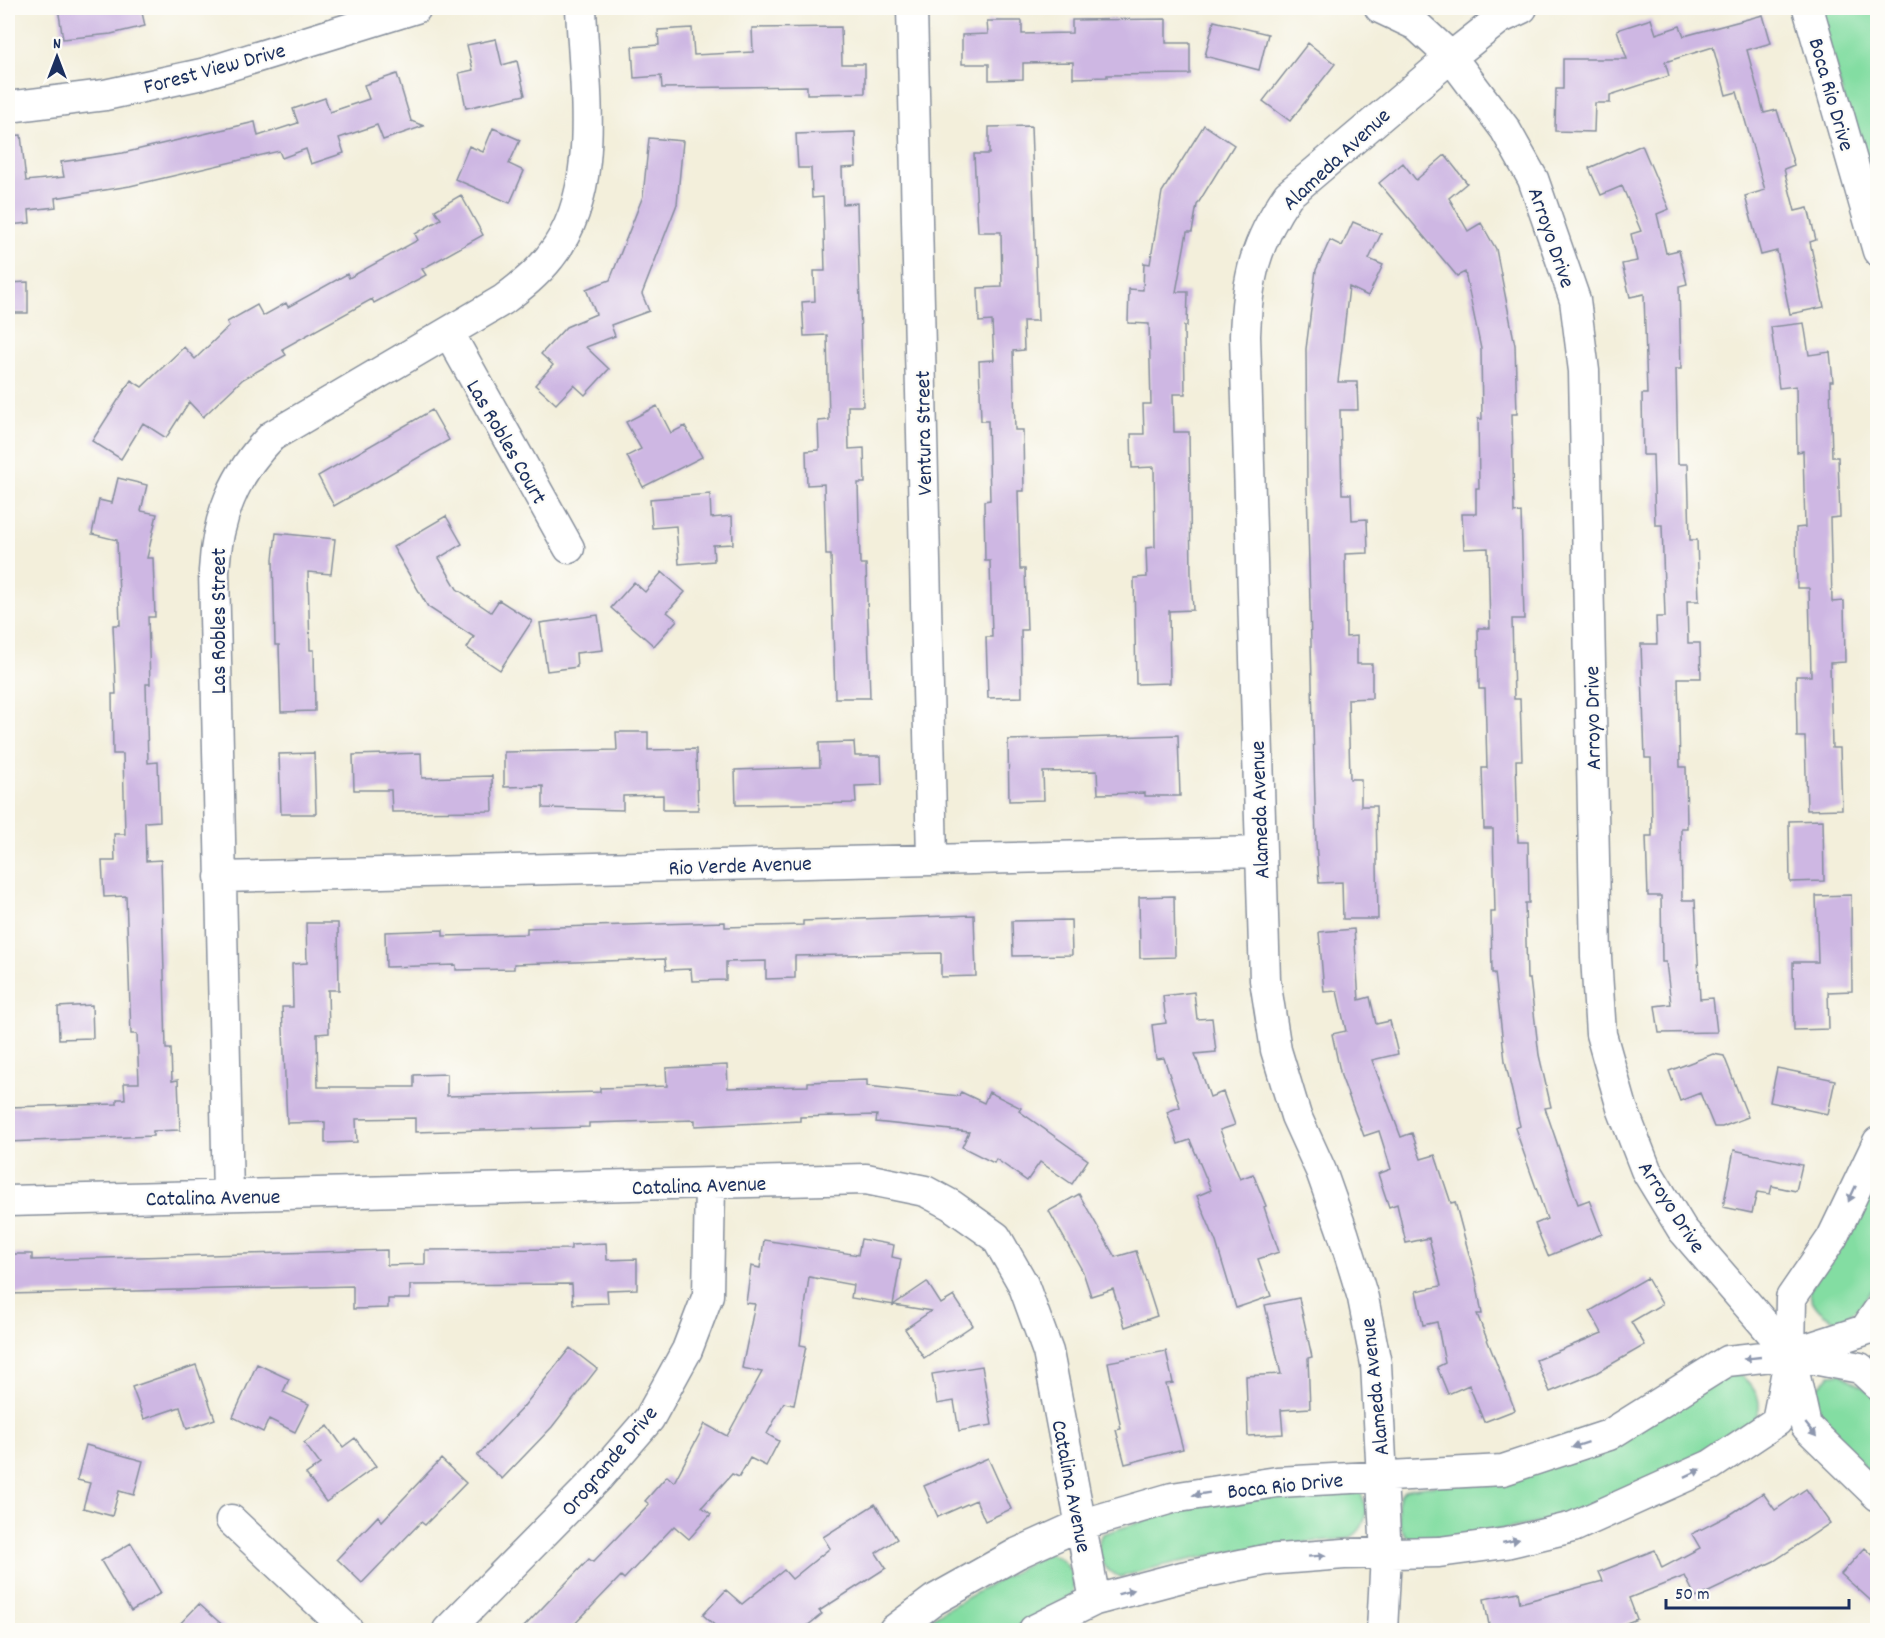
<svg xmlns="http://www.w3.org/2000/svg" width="1885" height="1638" viewBox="0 0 1885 1638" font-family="Dekko,sans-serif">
	<rect width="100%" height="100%" fill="#fdfcf7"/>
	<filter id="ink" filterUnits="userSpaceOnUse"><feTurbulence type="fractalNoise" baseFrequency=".0167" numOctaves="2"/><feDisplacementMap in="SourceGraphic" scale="12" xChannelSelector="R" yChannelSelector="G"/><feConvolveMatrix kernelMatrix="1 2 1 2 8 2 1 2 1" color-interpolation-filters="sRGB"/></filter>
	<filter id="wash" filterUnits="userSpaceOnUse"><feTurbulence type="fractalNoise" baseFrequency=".008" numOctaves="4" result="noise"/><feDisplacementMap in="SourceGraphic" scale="24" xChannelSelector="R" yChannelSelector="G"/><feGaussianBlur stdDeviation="1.35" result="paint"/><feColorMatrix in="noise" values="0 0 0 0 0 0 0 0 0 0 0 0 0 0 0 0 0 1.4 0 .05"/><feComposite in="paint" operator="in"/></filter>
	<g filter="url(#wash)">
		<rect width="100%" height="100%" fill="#f3efdb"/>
		<path fill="#83dda2" stroke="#4f8680" stroke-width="1.5" d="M1818 8H1877V215Z
			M1877 1168V1283L1861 1305 1840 1322C1824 1317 1813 1308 1809 1291Z
			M1734 1372C1750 1380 1768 1401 1754 1420 1749 1426 1738 1431 1731 1435 1674 1475 1605 1507 1537 1523 1499 1532 1458 1535 1420 1541 1416 1540 1409 1538 1406 1535 1397 1526 1393 1497 1406 1490 1413 1486 1426 1487 1435 1485Z
			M1841 1374 1877 1396V1479L1818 1421 1814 1398 1817 1388 1830 1375Z
			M1359 1490C1370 1508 1368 1530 1347 1539 1270 1544 1196 1555 1121 1577 1102 1571 1092 1554 1102 1534L1227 1495Z
			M1048 1553C1067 1559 1076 1574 1073 1594L1012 1630H909Z"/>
		<g id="blocks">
			<path fill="#ceb7e3" d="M58 8H141L145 26 111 34 63 39Z
				M1763 15 1771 43 1747 50 1764 113 1777 110 1794 165 1784 169 1795 211 1808 208 1816 240 1810 242 1824 307 1790 314 1777 251 1761 255 1745 196 1765 190 1737 92 1726 95 1713 47 1665 62 1669 76 1610 95V103H1595L1594 132 1555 131 1556 89H1563V59H1627L1617 30 1651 19 1656 34 1680 26 1684 36Z
				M1166 19V43H1190V74L1107 75V77L1073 78V62L1023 63V79L989 80V64H962V35L988 34 987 21H1022V34L1072 33V20Z
				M1214 21 1268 34 1259 70 1205 56Z
				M841 27 842 64H865V93L807 94V86L662 88 661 76 634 78 632 47 659 45 658 30 692 28 694 55 753 52 752 28Z
				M496 39 502 65 517 61 525 95 466 108 459 73 473 70 467 45Z
				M1308 43 1335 64 1290 121 1263 101Z
				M397 74 411 121 424 126 383 140 377 125 339 138 344 153 311 164 306 149 282 158 279 151 130 186 55 198 56 207 29 210 30 223 8 225V136L21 135 26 181 64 177 61 162 123 153 255 122 258 136 298 123 293 109 325 98 330 112 369 99 364 85Z
				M1204 125 1234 145 1197 205 1192 232H1187L1176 292H1188L1187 326H1184L1185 394H1173L1174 432H1189L1191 575 1193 610 1169 611 1170 683 1136 684 1134 578 1147 577 1146 548 1155 547 1154 467 1132 468 1131 434H1144L1143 404H1151L1149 324 1128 323 1129 289 1143 290 1144 263 1150 264 1162 192Z
				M1031 126 1038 321H1023L1024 350 1013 351 1015 430H1023L1024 491H1018L1020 569H1025L1027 630H1021L1022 697 988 698 986 637H992L990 561H985L984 501 990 500 988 421H981L979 361 994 360 992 321 979 322 978 288 1002 287 1001 232H978L974 154H989V127Z
				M493 128 520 140 509 164 524 171 510 203 455 179 469 146 483 152Z
				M855 132 856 167 842 168 843 204 857 203 863 406H848L849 449 864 448 865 483H858L860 564H866L870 698H835L831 555H826L824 484 807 485 806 451 819 450 818 421 829 420 827 335 804 336 802 302 815 301 814 271H825L823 197 812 198 811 168H798L796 134Z
				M649 138 683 141 677 204 642 294 649 311 611 325 615 336 586 347 609 369 585 395 574 385 556 404 535 385 553 365 541 354 566 327 596 314 586 289 610 280 643 196Z
				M1642 145 1669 209 1657 214 1666 253 1679 250 1687 284 1679 286 1681 369H1676L1678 464H1688L1690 540H1697L1699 601H1687L1688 643H1700L1701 678H1678L1680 767H1686L1687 828H1681L1682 900H1695L1700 999 1713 998 1717 1032 1659 1033 1655 1006 1671 1004 1666 962H1662L1661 896H1648L1646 836H1652L1651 758H1645L1641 644H1657L1656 617H1665L1662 525H1655L1653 455H1643L1642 394H1647L1644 294 1630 297 1622 264 1637 261 1631 234 1641 231 1622 186 1601 195 1589 168Z
				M1445 155 1467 183 1449 198 1468 231 1481 223 1496 249 1515 345 1517 414H1512L1514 513 1521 512 1524 619H1512L1514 699H1520L1522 760H1516L1518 842H1528L1529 903H1525L1527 979H1530L1539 1055 1551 1107 1545 1108 1578 1204 1589 1200 1602 1234 1548 1256 1535 1224 1547 1219 1515 1128 1520 1126 1505 1061 1495 973H1492L1491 912H1495L1493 829H1484L1482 768H1487L1485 689H1479L1478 628H1490L1488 548 1464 549 1462 514H1476V488H1479L1478 419H1482L1481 349 1465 272 1457 276 1379 183 1403 163 1416 180Z
				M461 195 483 235 422 269 426 275 374 303 372 299 282 349 286 355 243 379 203 417 189 402 166 438 143 423 121 459 92 441 131 380 142 387 184 347 195 359 229 326 227 322 257 305 263 316 286 303 288 307 347 274 349 278 418 240 415 234 441 219 435 210Z
				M1353 222 1381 234 1369 259 1383 265 1368 296 1349 287 1338 382H1357L1358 410H1340L1342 494H1351L1352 520 1367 519 1368 553 1345 554 1346 637 1357 636V664H1372V698L1348 699 1350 779H1361V806H1376L1378 919H1343L1342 882 1319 883 1316 842 1307 485 1306 349 1316 270 1330 240 1342 246Z
				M28 282V313H8V283Z
				M1804 323 1809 355 1830 352 1833 381H1830L1832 457H1838L1840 517 1830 518 1832 602 1844 601 1845 662 1830 663 1832 748H1840L1842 809 1807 810 1805 737H1797L1796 676H1811L1809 588H1797L1796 528 1805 527 1803 451 1797 452 1796 386 1779 388 1771 327Z
				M657 406 671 433 685 426 702 457 643 487 627 456 641 449 626 422Z
				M432 410 449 440 334 506 318 476Z
				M118 478 147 485 141 511 157 514 147 558H153L155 617H148L150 684H146L148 763 158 762 160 821 145 822 146 861 161 860 166 1049H171L172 1081 178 1080 180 1130 153 1131V1136L8 1142V1107L117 1104V1099H125L124 1083H139L137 1034H131L126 896 104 897 102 861H115L114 834H125L123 754H113L112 694H116L113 625H120L117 540 92 534 99 500 112 503Z
				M710 494 711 518 732 516 733 544 713 545 714 561 679 564 676 526 652 528 650 499Z
				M446 516 462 544 439 558 457 589 491 612 499 600 532 621 500 670 467 648 474 637 428 607 393 547Z
				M276 533 335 539 331 574 308 572 310 650H314L315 711 281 712 279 645H275L273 559Z
				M662 572 685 592 667 612 677 620 654 646 611 608 634 582 645 592Z
				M598 615 603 650 576 653 577 667 547 671 540 623Z
				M616 732H648V750L696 749 698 810H663V795L623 796V810L543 808V786L504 787V752L617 750Z
				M1178 735 1180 796H1145V793L1098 794 1097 771 1043 772 1044 800 1009 801 1008 740Z
				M854 742 855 756H881L882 785 855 786 856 803 736 805 735 770 820 767 819 743Z
				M314 753 316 814H281L279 754Z
				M421 753 422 778 492 776 493 811 392 812 391 790H354L353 755Z
				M1823 820 1824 881 1790 882 1789 821Z
				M1851 895 1852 991 1828 992 1829 1029 1794 1030 1793 962H1818L1816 896Z
				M1174 896 1175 957 1140 958 1139 897Z
				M974 915 976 976 941 977V953L795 956V978L766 979V961L726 962V980L692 981 691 969 666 970 665 959 514 964V969L456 970V965L386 967 385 932 443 930V936L527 934V928L725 922V927L803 925V921Z
				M1071 920 1072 955 1013 956 1012 921Z
				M306 923H338L339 990H328L329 1033 317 1034 318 1087H414V1075L447 1074V1096L600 1092V1088L667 1086 666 1068 727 1065 728 1088 808 1086V1082L867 1080V1086L959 1096 961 1092 984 1103 989 1092 1021 1108 1019 1111 1088 1160 1072 1184 1040 1162 1027 1181 996 1159 994 1163 962 1147 969 1132 876 1122 877 1115 800 1117V1121L695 1126V1120L589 1123V1127L415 1132V1118L356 1119 357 1142 325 1143V1122L287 1123 282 1007H293L292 964 307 963Z
				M1354 929 1359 1000 1370 997 1376 1024 1390 1021 1398 1054 1372 1060 1401 1137 1412 1133 1421 1159 1435 1155 1451 1203 1455 1202 1476 1280 1482 1314H1477L1515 1410 1484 1422 1469 1385 1448 1394 1437 1367 1445 1363 1437 1322 1423 1325 1416 1291 1441 1286 1429 1238 1406 1243 1397 1204 1389 1207 1378 1174 1391 1169 1379 1131 1364 1136 1341 1076 1332 1034 1346 1031 1337 991 1324 992 1319 932Z
				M1194 992 1197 1019 1212 1018 1216 1052 1195 1054 1210 1097 1223 1092 1235 1125 1220 1130 1240 1179 1253 1174 1266 1206 1264 1207 1279 1252 1258 1259 1271 1296 1236 1308 1216 1242 1197 1196 1211 1190 1190 1140 1178 1144 1167 1112 1180 1107 1164 1058 1156 1059 1152 1025 1166 1023 1163 996Z
				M92 1005 93 1038 59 1039 58 1007Z
				M1713 1054 1724 1056 1748 1117 1722 1127H1714L1700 1093 1680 1101 1669 1071Z
				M1777 1068 1835 1080 1828 1114 1770 1102Z
				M1734 1150 1802 1165 1796 1191 1772 1186 1770 1194 1757 1192 1752 1213 1723 1207Z
				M1079 1194 1115 1257 1136 1251 1157 1316 1125 1327 1113 1289 1091 1296 1083 1272 1049 1211Z
				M861 1239 894 1245 892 1257 901 1259 893 1305 927 1282 941 1304 954 1296 973 1325 924 1358 905 1329 931 1311 851 1298 853 1285 809 1277 800 1345 806 1346 794 1405 784 1403 767 1434 779 1441 766 1466 750 1458 739 1477 732 1474 702 1507 711 1514 689 1539 674 1526 624 1579 621 1576 569 1630H521L589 1559 593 1562 649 1504 645 1501 667 1476 674 1482 705 1424 727 1436 762 1372 742 1368 755 1304 746 1303 751 1266 760 1268 764 1240 858 1255Z
				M606 1243 607 1260 637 1259V1289L607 1290 608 1303 573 1304 572 1284 410 1285V1299H388V1308L353 1309V1286L8 1294V1254H32V1260L387 1250V1265L425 1264V1250L571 1249V1245Z
				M1647 1278 1662 1304 1631 1322 1645 1345 1596 1373 1550 1392 1536 1360 1602 1333 1590 1311Z
				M1299 1298 1312 1357 1308 1358 1310 1408 1281 1410 1283 1434 1248 1436 1246 1376 1281 1374 1265 1305Z
				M570 1348 597 1369 552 1427 502 1479 477 1456 524 1406Z
				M1166 1351 1173 1383 1166 1384 1183 1449 1125 1464 1116 1430 1121 1429 1108 1362Z
				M257 1364 289 1379 283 1392 309 1404 295 1432 269 1419 263 1432 233 1417Z
				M196 1365 215 1419 187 1429 180 1407 144 1419 132 1387Z
				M982 1366 992 1425 959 1431 954 1401 937 1404 932 1374Z
				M328 1426 343 1447 355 1438 376 1466 326 1502 306 1474 320 1464 304 1443Z
				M86 1445 143 1461 134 1495 119 1491 112 1516 83 1508 90 1483 77 1480Z
				M988 1458 1011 1509 985 1521 976 1500 938 1517 924 1486Z
				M441 1459 466 1483 425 1525 421 1522 362 1583 337 1559 378 1516 382 1521Z
				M1806 1489 1830 1523 1774 1561 1696 1598 1685 1576 1629 1598 1637 1619 1608 1630H1490L1484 1599 1518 1592 1520 1603 1603 1581 1599 1572 1655 1550 1662 1568 1700 1548 1692 1534 1731 1514 1763 1493 1775 1510Z
				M875 1504 897 1539 876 1553 886 1568 819 1611 822 1614 802 1630H720L703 1615 726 1590 742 1604 784 1570 792 1579 830 1548 823 1537Z
				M131 1543 161 1593 131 1611 101 1561Z
				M1865 1548 1878 1560V1607L1841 1574Z
				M199 1604 228 1630H174Z"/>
		</g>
	</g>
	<g filter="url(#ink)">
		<use href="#blocks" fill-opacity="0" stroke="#878f9c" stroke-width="1.5"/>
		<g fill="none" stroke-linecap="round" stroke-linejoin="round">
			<g stroke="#878f9c" stroke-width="33">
				<path id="minor" d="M912 8 932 859
					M1380 8 1416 25 1451 57 1499 19 1522 8
					M1808 8 1878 251
					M8 107 105 95 202 74 416 8
					M449 333 569 548
					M220 877 1259 852
					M228 1195 214 571C217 518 234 474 272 436L503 300C520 287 537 274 550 257 603 191 584 87 581 8
					M8 1201 866 1179 925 1191 951 1205 996 1237 1023 1284 1048 1352 1095 1600
					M1790 1354 1865 1330 1878 1311
					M1793 1355 1860 1368 1878 1385
					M231 1520 348 1630
					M448 1630 598 1478 649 1419 687 1350 708 1295 710 1185
					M894 1630 934 1600 1018 1553 1080 1525 1172 1498 1277 1482 1503 1470 1609 1435 1727 1361 1790 1354 1791 1298 1832 1238 1878 1142
					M1034 1630 1095 1600 1182 1577 1265 1560 1344 1554 1439 1552 1506 1543 1573 1527 1711 1465 1777 1421 1788 1366
					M1382 1630 1386 1555 1376 1364 1363 1298 1343 1233 1321 1171 1296 1116 1276 1050 1265 980 1245 336C1247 278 1255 243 1288 195L1451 57 1505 129 1533 179 1575 300 1584 371 1596 957 1601 1034 1622 1108 1646 1170 1682 1229 1790 1354 1806 1426 1878 1496"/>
			</g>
			<use href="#minor" stroke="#fff" stroke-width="30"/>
		</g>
		<defs><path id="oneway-solid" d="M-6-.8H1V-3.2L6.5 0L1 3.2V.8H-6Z" transform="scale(1.5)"/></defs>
		<g fill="#8d97ae">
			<use href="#oneway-solid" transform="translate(1852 1194) rotate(115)"/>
			<use href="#oneway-solid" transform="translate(1752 1358) rotate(174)"/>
			<use href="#oneway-solid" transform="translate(1811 1430) rotate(51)"/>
			<use href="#oneway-solid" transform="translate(1580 1445) rotate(162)"/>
			<use href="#oneway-solid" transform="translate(1693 1473) rotate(-26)"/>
			<use href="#oneway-solid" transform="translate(1201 1494) rotate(171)"/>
			<use href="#oneway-solid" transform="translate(1511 1541) rotate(-12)"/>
			<use href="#oneway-solid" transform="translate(1317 1556) rotate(-4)"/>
			<use href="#oneway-solid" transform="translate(1126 1592) rotate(-15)"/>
		</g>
	</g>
	<g text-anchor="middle" stroke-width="4.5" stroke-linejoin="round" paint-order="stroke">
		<g font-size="22" fill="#1b2f5e" stroke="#fdfcf7">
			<text transform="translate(214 67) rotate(-15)" y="8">Forest View Drive</text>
			<text transform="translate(1833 94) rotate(74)" y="8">Boca Rio Drive</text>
			<text transform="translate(1335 158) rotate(-43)" y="8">Alameda Avenue</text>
			<text transform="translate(1553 237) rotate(71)" y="8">Arroyo Drive</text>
			<text transform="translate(922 433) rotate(-91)" y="8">Ventura Street</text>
			<text transform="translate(508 441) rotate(60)" y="8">Las Robles Court</text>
			<text transform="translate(217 621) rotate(-90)" y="8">Las Robles Street</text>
			<text transform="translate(1591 718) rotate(-91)" y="8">Arroyo Drive</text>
			<text transform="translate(1258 810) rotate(-92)" y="8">Alameda Avenue</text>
			<text transform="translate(740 864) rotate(-2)" y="8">Rio Verde Avenue</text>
			<text transform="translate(699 1184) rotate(-2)" y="8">Catalina Avenue</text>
			<text transform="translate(213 1196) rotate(-1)" y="8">Catalina Avenue</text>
			<text transform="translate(1673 1206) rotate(57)" y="8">Arroyo Drive</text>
			<text transform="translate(1373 1387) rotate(-96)" y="8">Alameda Avenue</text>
			<text transform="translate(608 1460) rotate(-50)" y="8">Orogrande Drive</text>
			<text transform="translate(1285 1484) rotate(-6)" y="8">Boca Rio Drive</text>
			<text transform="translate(1073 1486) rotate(79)" y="8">Catalina Avenue</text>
		</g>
	</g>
	<rect width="1885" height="1638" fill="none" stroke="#fdfcf7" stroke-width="30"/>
	<g transform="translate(57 57)" stroke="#fdfcf7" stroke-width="4.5" paint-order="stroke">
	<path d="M0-4.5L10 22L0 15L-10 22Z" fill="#1b2f5e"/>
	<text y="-9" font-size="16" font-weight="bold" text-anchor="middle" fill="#1b2f5e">N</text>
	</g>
	<path d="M1666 1599v9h183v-9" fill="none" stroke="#1b2f5e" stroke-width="3"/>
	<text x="1675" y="1599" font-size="18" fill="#1b2f5e" stroke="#fdfcf7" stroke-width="4.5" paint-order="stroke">50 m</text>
</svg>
